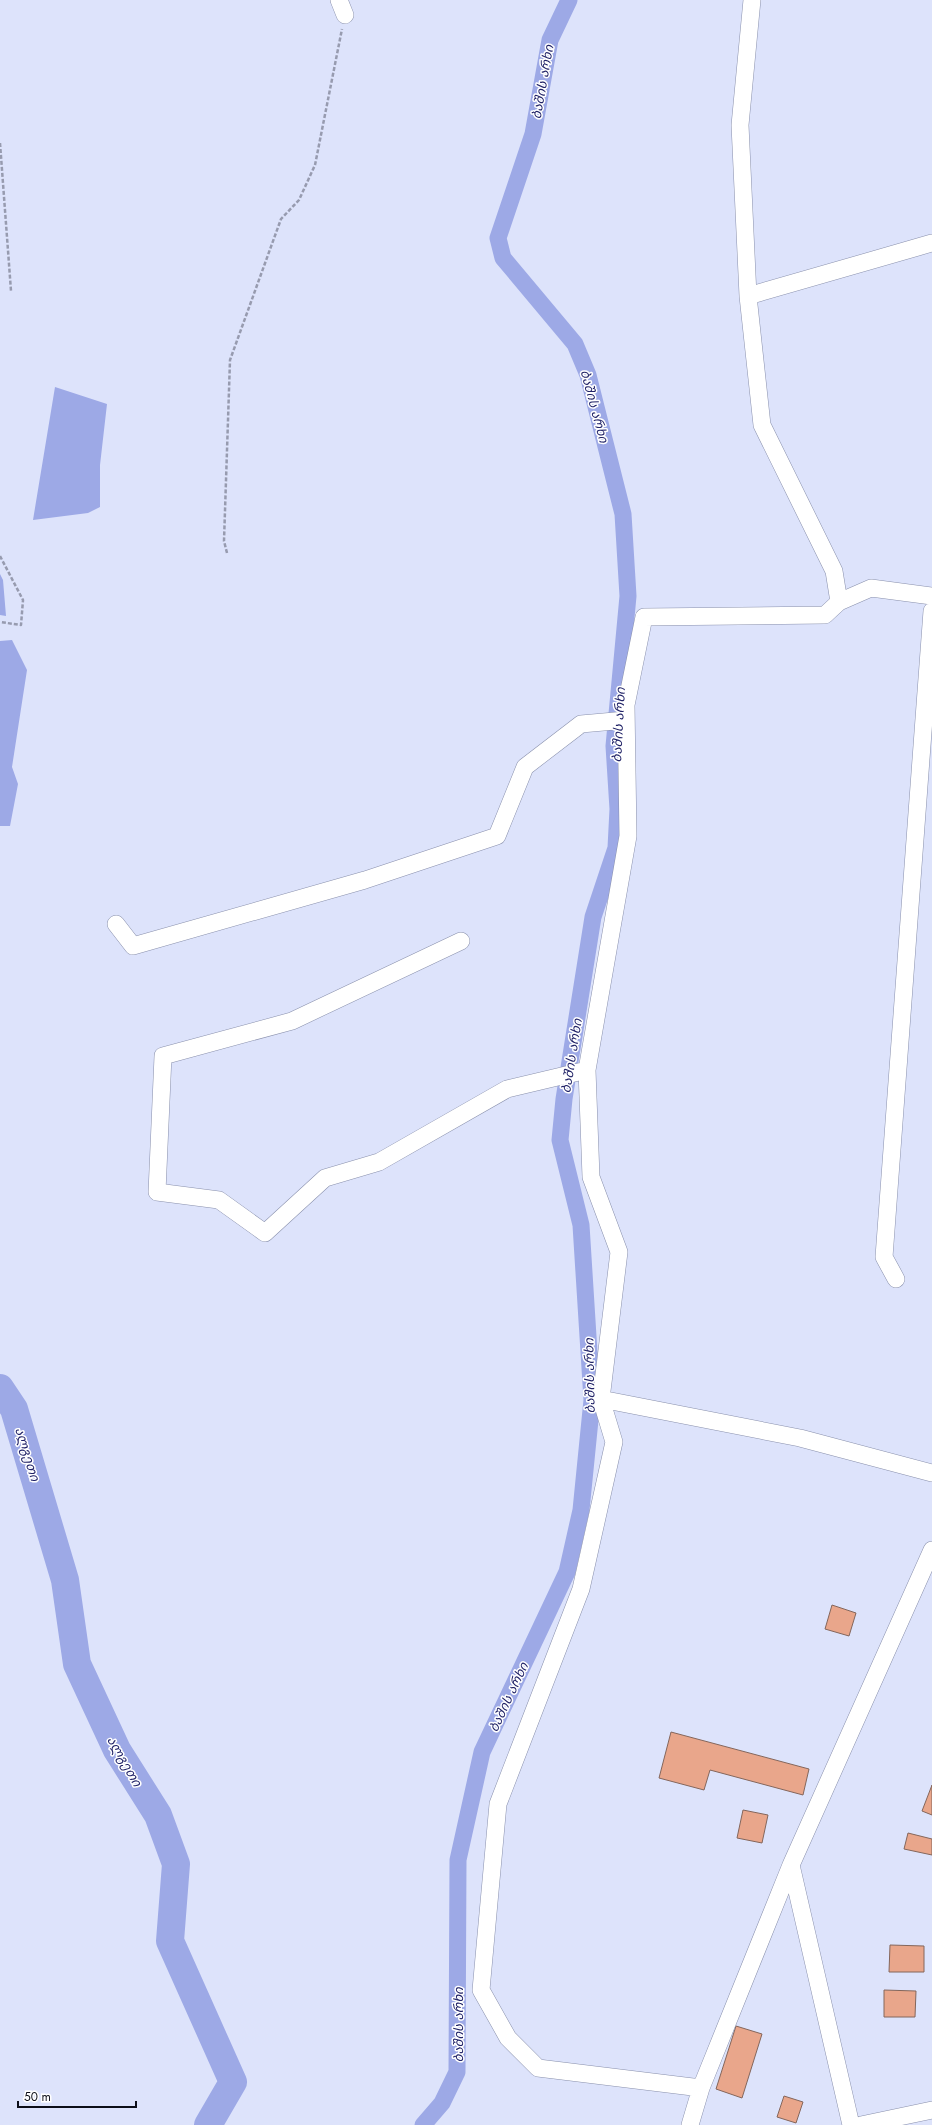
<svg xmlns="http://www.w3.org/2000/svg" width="932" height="2125" viewBox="0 0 932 2125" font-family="Jost,'Noto Sans Georgian',sans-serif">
	<rect width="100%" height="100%" fill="#dde3fb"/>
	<path fill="#9da9e6" d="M55 387 107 404 100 465V507L88 513 33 520Z
		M0 574 3 580 6 616 0 615Z
		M12 640 27 670 12 767 18 784 10 826H0V641Z"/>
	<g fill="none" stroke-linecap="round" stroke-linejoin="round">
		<path stroke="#9da9e6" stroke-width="17" d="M423 2125 442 2103 457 2072 458 1860 482 1752 567 1572 581 1510 592 1400 581 1225 560 1140 564 1099 593 917 616 848 618 809 614 746 628 596 623 514 588 375 575 344 503 258 498 238 533 134 550 40 569 0"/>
		<path stroke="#9da9e6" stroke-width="28" d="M0 1388 14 1409 65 1580 77 1664 117 1750 158 1815 176 1864 170 1941 233 2082 208 2125"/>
	</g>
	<path fill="#e9a68b" stroke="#84665b" d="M832 1605 856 1613 849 1636 825 1629Z
		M671 1732 809 1769 803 1795 710 1770 704 1790 659 1778Z
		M932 1785V1815L922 1811Z
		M743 1810 768 1815 762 1843 737 1838Z
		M908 1833 932 1839V1855L904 1849Z
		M890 1945 924 1946V1972H889Z
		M884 1990 916 1991 915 2017H884Z
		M736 2026 762 2034 742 2098 716 2089Z
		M784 2096 803 2102 796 2123 777 2117Z"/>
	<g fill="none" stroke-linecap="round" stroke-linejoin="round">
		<g stroke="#8990ac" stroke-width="18">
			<path id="minor" d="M339 0 345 15
				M752 0 740 125 748 296 762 425 834 571 839 602
				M748 296 932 243
				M932 596 871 588 839 602 825 615 644 617 626 705 628 836 587 1070 591 1177 619 1252 601 1399 614 1442 581 1589 498 1804 481 1990 508 2038 538 2068 701 2088 791 1865 932 1550
				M116 924 133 946 365 880 497 836 525 767 581 724 626 720
				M461 941 292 1021 163 1056 157 1192 219 1200 265 1233 325 1178 379 1162 507 1089 587 1070
				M896 1279 884 1257 932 611
				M601 1399 800 1438 932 1473
				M791 1865 851 2125
				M690 2125 701 2088
				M861 2125 932 2110"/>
		</g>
		<path stroke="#979baf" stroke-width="2.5" stroke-dasharray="4 2" stroke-linecap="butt" d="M0 143 11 291
			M227 553 224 541 230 360 281 219 299 200 315 165 342 29
			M0 556 23 600 21 625 0 622"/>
		<use href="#minor" stroke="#fff" stroke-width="17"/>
	</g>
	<g text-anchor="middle" stroke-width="3" stroke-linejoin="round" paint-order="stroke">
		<g font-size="13" font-style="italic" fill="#202267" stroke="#fff">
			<text transform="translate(542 82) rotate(-80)" y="5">ბაშის არხი</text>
			<text transform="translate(595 406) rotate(75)" y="5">ბაშის არხი</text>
			<text transform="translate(618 725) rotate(-87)" y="5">ბაშის არხი</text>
			<text transform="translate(571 1056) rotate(-81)" y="5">ბაშის არხი</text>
			<text transform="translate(589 1376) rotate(-91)" y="5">ბაშის არხი</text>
			<text transform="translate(28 1454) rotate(73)" y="5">ალგეთი</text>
			<text transform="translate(508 1697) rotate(-65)" y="5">ბაშის არხი</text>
			<text transform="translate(125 1761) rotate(60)" y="5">ალგეთი</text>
			<text transform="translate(458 2025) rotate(-90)" y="5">ბაშის არხი</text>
		</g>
	</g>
	<path d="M18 2101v6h118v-6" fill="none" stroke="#0c0e18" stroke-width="2"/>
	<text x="24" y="2101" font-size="12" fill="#0c0e18" stroke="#ffffff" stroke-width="3" paint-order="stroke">50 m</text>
</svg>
